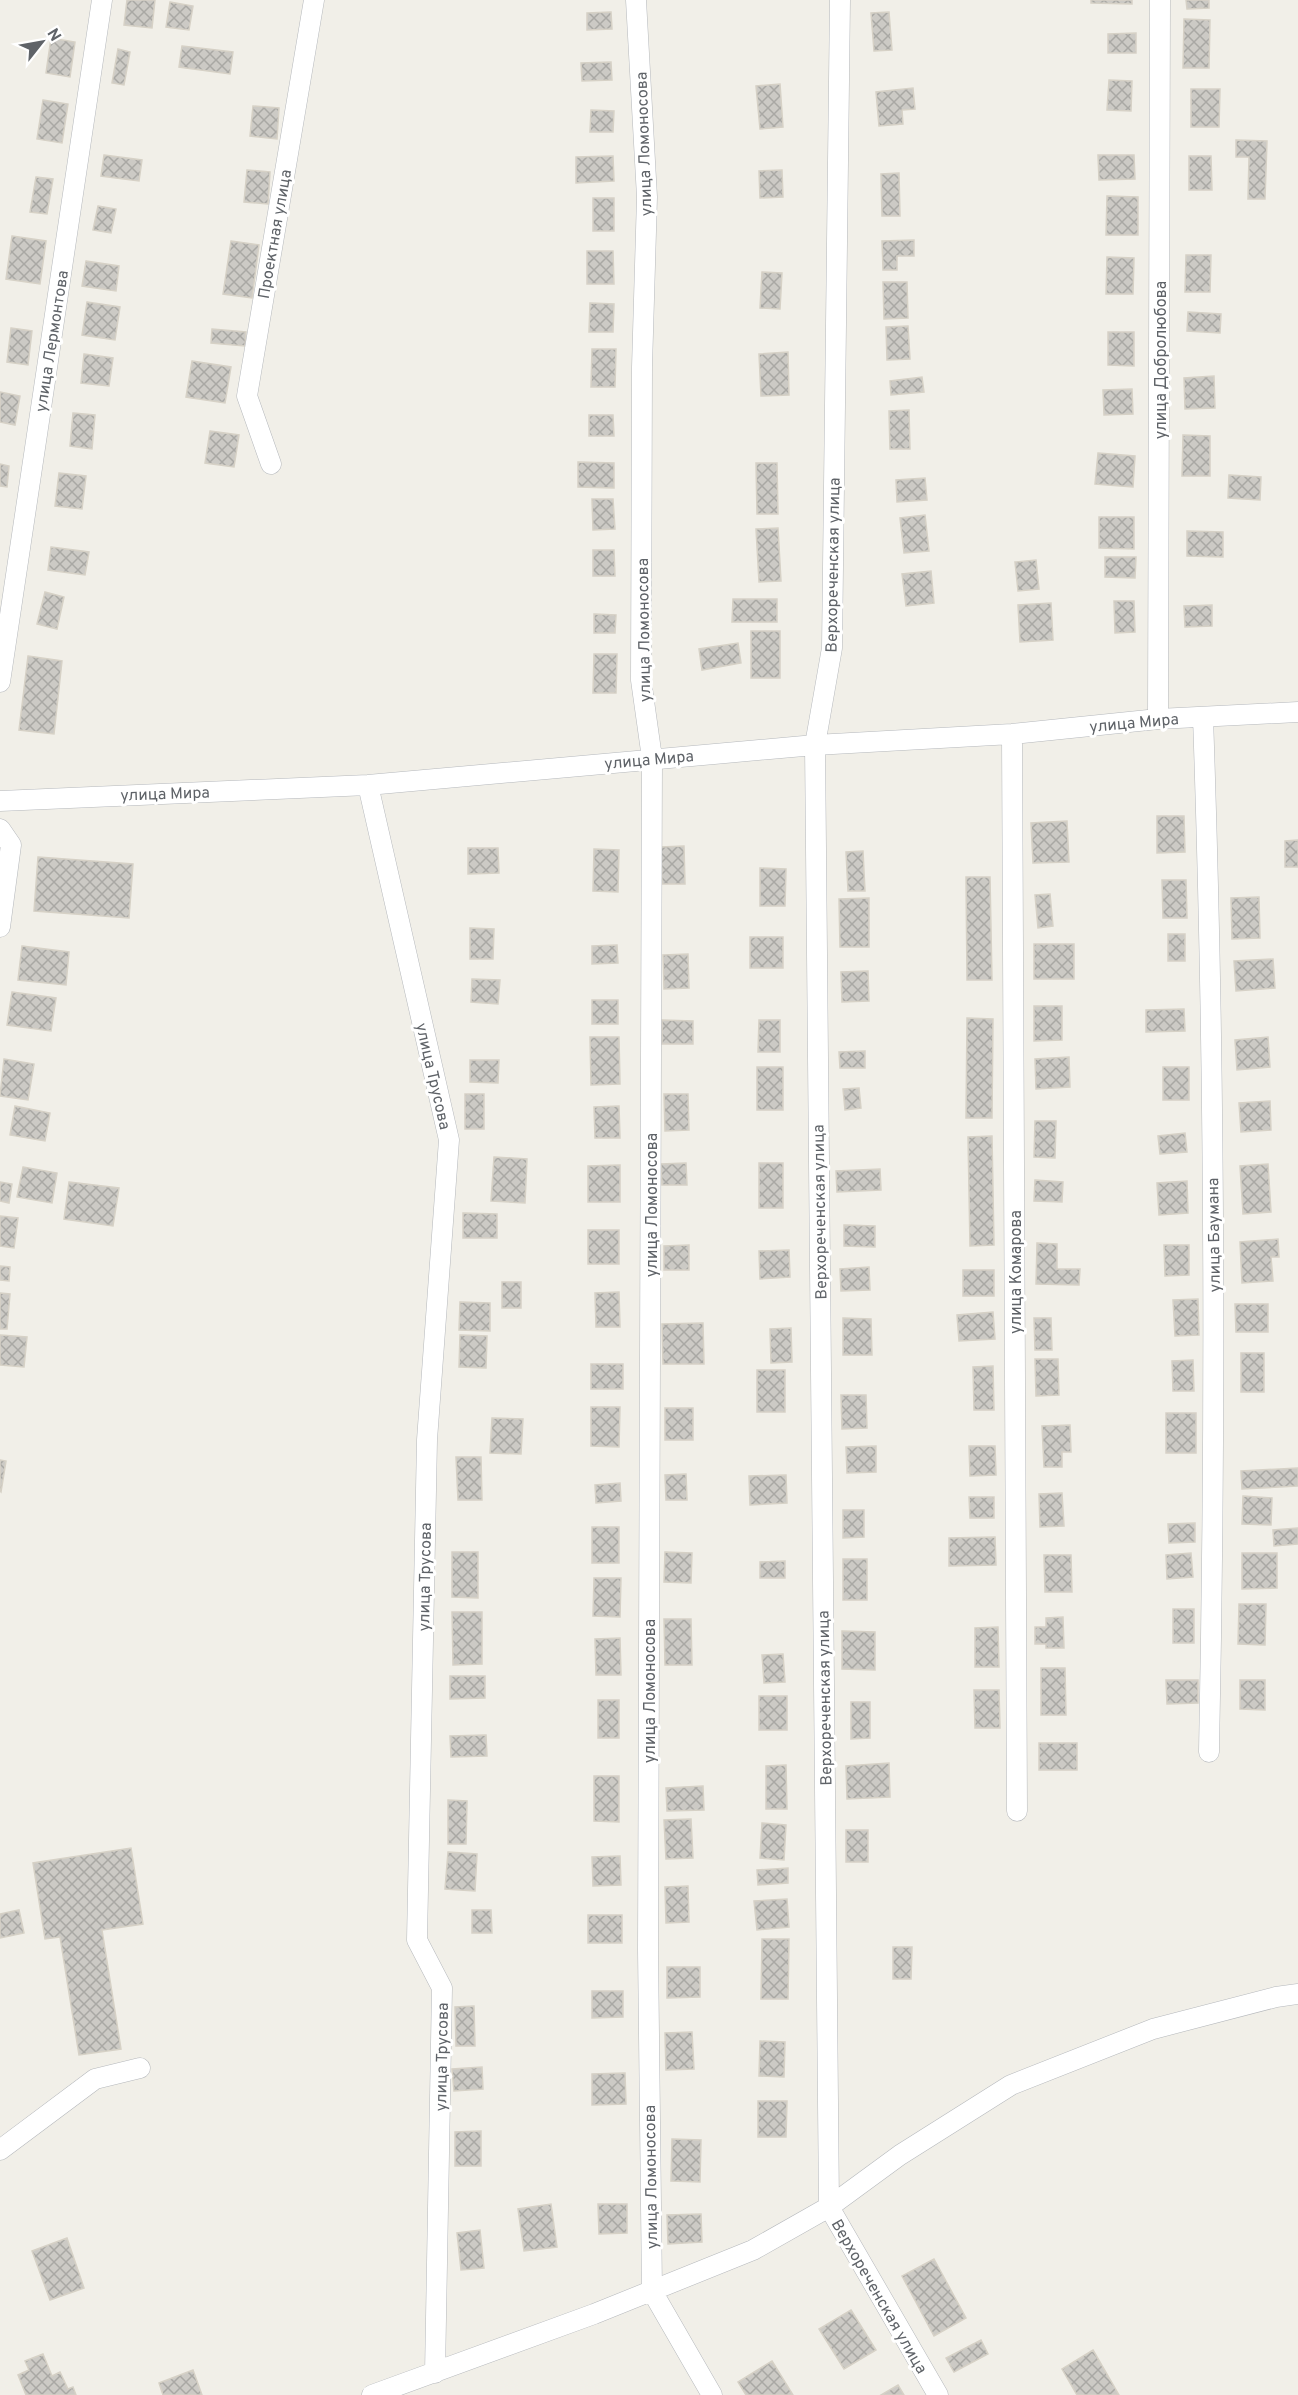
<svg xmlns="http://www.w3.org/2000/svg" width="1298" height="2395" viewBox="0 0 1298 2395" font-family="Overpass,sans-serif">
	<defs>
		<pattern id="building-cross-hatch" width="8" height="8" patternUnits="userSpaceOnUse" patternTransform="scale(1.5)"><rect width="8" height="8" fill="#cccac5"/><path d="M0 0l8 8M0 8l8-8" fill="none" stroke="#a9a8a4"/></pattern>
	</defs>
	<rect width="100%" height="100%" fill="#f1efe8"/>
	<path fill="url(#building-cross-hatch)" stroke="#d6d1c6" stroke-width="1.5" d="M127 0H155L152 28 124 25Z
		M1091 0H1132V4L1091 3Z
		M1186 0H1209V8L1187 9Z
		M170 2 193 6 189 30 166 27Z
		M611 12 612 29 587 30V13Z
		M889 12 892 50 874 51 871 13Z
		M1184 19 1210 20 1209 68H1183Z
		M1136 33V53H1108V34Z
		M51 38 75 42 70 77 46 73Z
		M182 46 233 52 230 74 179 67Z
		M118 49 130 52 124 85 112 83Z
		M611 62 612 80 582 81 581 63Z
		M1109 80 1132 81 1131 111 1107 110Z
		M780 84 783 127 760 129 756 86Z
		M913 88 915 109 902 110 903 124 879 126 876 92Z
		M1191 89H1220L1219 127H1191Z
		M43 100 68 104 62 143 37 139Z
		M253 106 279 108 277 139 250 136Z
		M591 110 614 111 613 132H590Z
		M1236 140 1267 141 1265 199H1248L1249 157H1236Z
		M104 155 142 160 139 181 101 176Z
		M1098 155H1134L1135 179 1099 180Z
		M613 156 614 181 576 183V157Z
		M1189 156H1211L1212 190H1189Z
		M247 170 270 172 268 204 244 202Z
		M782 170 783 197 760 198 759 171Z
		M899 173 900 216H882L881 174Z
		M36 177 53 179 47 214 30 212Z
		M1107 196 1138 197V235H1106Z
		M593 198H614V231H593Z
		M98 206 116 209 111 233 93 230Z
		M12 236 46 241 40 284 6 279Z
		M914 240V256H897V270H883L882 241Z
		M231 241 259 245 252 298 223 294Z
		M587 251H613L614 284H587Z
		M1186 255H1211L1210 292H1185Z
		M1107 257 1134 258 1133 294H1106Z
		M86 261 119 266 116 291 82 286Z
		M762 272 782 273 780 309 760 308Z
		M883 282H907L908 318 884 319Z
		M87 302 120 307 115 340 82 335Z
		M590 303 614 304 613 332H589Z
		M1188 312 1221 314 1220 333 1187 331Z
		M908 326 910 359 887 360 886 327Z
		M11 328 32 331 28 365 7 362Z
		M212 329 246 332 245 346 211 343Z
		M1108 332H1134V366L1108 365Z
		M592 349H616L615 387H591Z
		M788 352 789 395 761 396 759 354Z
		M84 354 113 358 109 386 81 383Z
		M192 361 231 367 225 403 186 397Z
		M1214 376 1215 408 1185 409 1184 378Z
		M922 377 924 392 891 395 890 381Z
		M1132 389 1133 414 1104 415 1103 390Z
		M0 392 20 396 15 425 0 422Z
		M909 410 910 449H890L889 411Z
		M73 413 95 415 92 449 70 446Z
		M589 415H613L614 436H589Z
		M210 431 239 435 234 467 205 463Z
		M1183 435 1210 436V476H1182Z
		M1098 453 1135 456 1133 487 1095 484Z
		M578 462 614 463V488L578 487Z
		M756 463H777L778 514H757Z
		M0 464 9 466 7 487 0 486Z
		M59 473 86 476 82 509 55 506Z
		M1229 475 1261 477 1260 500 1228 498Z
		M925 478 927 500 897 502 896 480Z
		M592 499H613L615 529 593 530Z
		M925 515 929 551 904 553 900 518Z
		M1099 517H1134V549L1099 548Z
		M778 528 781 581 759 582 756 529Z
		M1187 531 1223 532V557L1187 556Z
		M51 547 89 552 85 575 48 570Z
		M593 550H614L615 576H593Z
		M1105 557H1136L1135 578 1105 577Z
		M1036 560 1039 589 1018 591 1015 562Z
		M931 571 934 603 906 606 902 574Z
		M45 592 64 597 57 629 37 624Z
		M733 599H777V622H732Z
		M1114 601H1134L1135 632 1115 633Z
		M1051 603 1053 640 1020 642 1018 605Z
		M1212 605V626L1185 627 1184 606Z
		M594 614 616 615 615 633H594Z
		M751 631H780V678H751Z
		M738 643 741 663 702 670 699 649Z
		M594 654H617L616 693H593Z
		M28 656 62 661 54 734 19 730Z
		M1157 816H1184L1185 852 1157 853Z
		M1067 821 1069 862 1033 863 1031 823Z
		M1298 840V867H1285V841Z
		M684 846 685 884H662L661 847Z
		M468 848H498L499 873 468 874Z
		M594 849 619 850 618 892 593 891Z
		M863 851 865 891H848L846 852Z
		M38 857 133 864 129 918 34 911Z
		M760 868 786 869 785 906H760Z
		M966 877H990L992 980H967Z
		M1162 880H1186L1187 918H1163Z
		M1050 894 1053 926 1038 928 1035 895Z
		M1259 897 1260 938 1232 939 1231 898Z
		M869 898V947H840L839 899Z
		M470 928 494 929 493 959H470Z
		M1168 934H1185V961H1168Z
		M750 937H783V968H750Z
		M1034 944H1074V979H1034Z
		M617 945 618 963 592 964V946Z
		M22 946 69 952 66 985 18 980Z
		M688 954 689 988 664 989 663 955Z
		M1273 959 1275 988 1236 991 1234 961Z
		M868 971 869 1001 842 1002 841 972Z
		M472 979 500 980 498 1004 471 1002Z
		M12 992 56 998 51 1031 7 1025Z
		M592 1000H618V1024H592Z
		M1034 1006H1062V1040L1034 1041Z
		M1184 1009 1185 1031 1146 1032V1010Z
		M967 1018 993 1019 992 1118H966Z
		M662 1020 693 1021V1044H662Z
		M759 1020H780V1052H758Z
		M590 1037H619L620 1084 591 1085Z
		M1268 1037 1270 1067 1237 1070 1235 1040Z
		M865 1051V1068H840L839 1052Z
		M1069 1057 1070 1087 1036 1089 1035 1059Z
		M4 1059 34 1064 28 1100 0 1096Z
		M470 1060H499L498 1083 470 1082Z
		M757 1067H783V1110H757Z
		M1163 1067H1189V1100H1163Z
		M859 1088 861 1108 845 1110 843 1089Z
		M465 1094H484V1129H465Z
		M664 1094H688L689 1130 665 1131Z
		M1270 1101 1271 1130 1241 1132 1239 1103Z
		M15 1106 50 1113 45 1141 10 1135Z
		M619 1106 620 1138H595L594 1107Z
		M1035 1121H1056L1055 1158 1034 1157Z
		M1185 1133 1187 1152 1160 1154 1158 1136Z
		M992 1136 994 1245 970 1246 968 1137Z
		M494 1157 527 1159 525 1203 491 1201Z
		M686 1163 687 1185H662L661 1164Z
		M759 1163H783V1208H759Z
		M1268 1164 1271 1212 1243 1214 1240 1166Z
		M620 1165V1202H588V1166Z
		M23 1167 57 1173 52 1203 17 1197Z
		M880 1169 881 1190 837 1192 836 1171Z
		M1035 1180 1063 1182 1062 1202 1034 1201Z
		M1187 1181 1188 1213 1159 1215 1157 1183Z
		M0 1182 12 1184 9 1203 0 1201Z
		M69 1182 119 1188 113 1226 64 1219Z
		M463 1213 497 1214V1238H463Z
		M0 1216 18 1218 14 1248 0 1246Z
		M844 1225 875 1226V1247L844 1246Z
		M588 1230H619V1264H588Z
		M1278 1239 1279 1257H1271L1273 1281 1242 1283 1240 1242Z
		M1037 1243 1057 1244V1269H1080L1079 1285 1036 1284Z
		M689 1245V1270H664V1246Z
		M1164 1245H1189V1275L1165 1276Z
		M789 1250 790 1277 760 1279 759 1251Z
		M0 1266 10 1267 9 1281 0 1280Z
		M869 1267 870 1290 841 1291 840 1269Z
		M963 1270H994V1296H963Z
		M502 1282H521V1308H502Z
		M619 1292 620 1327H596L595 1293Z
		M0 1293 10 1294 7 1329H0Z
		M1198 1299 1199 1335 1175 1336 1173 1300Z
		M460 1302 490 1303V1331L459 1330Z
		M1235 1304H1268V1332H1236Z
		M993 1312 995 1339 959 1341 957 1315Z
		M843 1318 871 1319 872 1355H843Z
		M1034 1318H1051L1052 1350H1035Z
		M703 1323 704 1364H663L662 1324Z
		M791 1328 792 1362 771 1363 770 1329Z
		M0 1335 27 1337 24 1367 0 1365Z
		M460 1335 487 1336 486 1368 459 1367Z
		M1241 1353H1264V1392H1241Z
		M1035 1359H1058L1059 1395 1036 1396Z
		M1193 1360 1194 1391H1173L1172 1361Z
		M591 1364H623V1389H591Z
		M993 1366 994 1410H974L973 1367Z
		M757 1370H785V1412H757Z
		M841 1395H866L867 1428 842 1429Z
		M591 1407H620L619 1447 591 1446Z
		M665 1408H693V1440H665Z
		M1166 1413H1196V1453H1166Z
		M492 1418 523 1419 521 1454 490 1453Z
		M1070 1425 1071 1452H1062V1467H1044L1042 1426Z
		M876 1446V1472L847 1473 846 1447Z
		M969 1446H995L996 1475 970 1476Z
		M456 1457H481L482 1500H458Z
		M0 1460 6 1461 1 1492 0 1491Z
		M1298 1468V1486L1242 1489 1241 1471Z
		M686 1474 687 1500H666L665 1475Z
		M786 1475 787 1503 750 1505 749 1476Z
		M620 1483 621 1501 596 1503 595 1485Z
		M1062 1493 1064 1526 1040 1527 1039 1494Z
		M1243 1496 1272 1498 1271 1525 1242 1524Z
		M969 1497H994V1518H970Z
		M843 1510H864V1537L843 1538Z
		M1195 1523V1542L1169 1543 1168 1524Z
		M592 1527H619V1563H592Z
		M1298 1528V1544L1274 1546 1273 1530Z
		M995 1537 996 1565 949 1566V1538Z
		M452 1552H478V1598L452 1597Z
		M665 1552 692 1553 691 1583 664 1582Z
		M1191 1553 1193 1577 1167 1579 1166 1555Z
		M1242 1553H1277V1588L1242 1589Z
		M1044 1555H1071L1072 1592H1045Z
		M843 1559H867V1600H843Z
		M785 1561V1578H760V1562Z
		M594 1578H621L620 1617 593 1616Z
		M1239 1604H1266L1265 1645 1238 1644Z
		M1173 1609H1194V1643H1173Z
		M452 1612H482V1664L453 1665Z
		M1063 1617 1064 1648H1046V1644H1035V1627H1046V1618Z
		M664 1619H691L692 1665H665Z
		M998 1627 999 1667H975V1628Z
		M842 1631 875 1632V1670L842 1669Z
		M620 1638 621 1675H596L595 1639Z
		M783 1654 785 1682 764 1683 762 1655Z
		M1041 1668H1065L1066 1715H1041Z
		M450 1676H485V1698L450 1699Z
		M1166 1680H1198V1703L1167 1704Z
		M1240 1680H1265V1710L1240 1709Z
		M974 1690H999L1000 1728H975Z
		M759 1696H787V1730H759Z
		M598 1700H619V1738H598Z
		M851 1702H870V1738L851 1739Z
		M486 1735 487 1756 451 1757 450 1736Z
		M1039 1743H1077V1770H1039Z
		M889 1763 890 1797 847 1799 846 1766Z
		M786 1765 787 1809H766V1766Z
		M594 1776H619V1822L594 1821Z
		M703 1786 704 1810 667 1811 666 1788Z
		M448 1800 467 1801 466 1844H448Z
		M691 1819 693 1858 666 1859 664 1820Z
		M762 1823 786 1825 784 1860 760 1858Z
		M846 1830H868V1862H846Z
		M131 1848 143 1924 102 1930 121 2049 79 2055 60 1937 45 1939 33 1863Z
		M448 1852 477 1854 475 1891 445 1889Z
		M620 1856 621 1885 593 1886 592 1857Z
		M788 1868V1883L758 1885 757 1870Z
		M688 1886 689 1922 666 1923 665 1887Z
		M787 1899 789 1927 757 1930 754 1901Z
		M19 1910 24 1933 0 1938V1914Z
		M472 1910H491L492 1933H472Z
		M588 1915H622V1943H588Z
		M762 1939H789L788 1999H761Z
		M893 1947H912L911 1979H893Z
		M667 1967H700V1997L667 1998Z
		M592 1991H623V2017L592 2018Z
		M474 2006 475 2046H456L455 2007Z
		M692 2032 694 2069 666 2070 665 2033Z
		M760 2041 785 2042 784 2077 759 2076Z
		M482 2067 483 2089 454 2091 452 2069Z
		M625 2073 626 2104 592 2105V2074Z
		M758 2101H787L786 2137H758Z
		M481 2131V2166H455V2132Z
		M672 2139 701 2140 700 2182 671 2181Z
		M551 2204 557 2247 524 2251 518 2209Z
		M598 2204H627V2233L599 2234Z
		M701 2214 702 2242 668 2244 667 2215Z
		M480 2230 484 2268 461 2270 457 2233Z
		M67 2238 84 2288 50 2300 32 2251Z
		M934 2259 966 2318 934 2336 902 2276Z
		M851 2310 876 2350 844 2369 819 2329Z
		M981 2340 988 2354 954 2372 946 2358Z
		M1093 2350 1119 2395H1077L1062 2369Z
		M43 2354 52 2376 60 2372 68 2389 73 2387 76 2395H26L18 2375 29 2370 25 2361Z
		M772 2361 793 2395H746L738 2382Z
		M193 2370 202 2395H163L159 2383Z
		M898 2385 904 2395H881Z"/>
	<g fill="none" stroke-linecap="round" stroke-linejoin="round">
		<g stroke="#b5b8bc" stroke-width="21">
			<path id="minor" d="M636 0 647 197 642 367 641 680 652 758 648 1950 652 2291 712 2395
				M840 0 832 648 815 745 829 2207 938 2395
				M271 464 247 396 314 0
				M0 682 102 0
				M1203 717C1215 1062 1216 1407 1209 1752
				M1158 719 1160 0
				M1012 734 1017 1811
				M368 785 449 1140 427 1440 417 1940 442 1988 435 2373
				M0 801 368 785 815 745 1012 734 1158 719 1298 712
				M0 829 11 845 0 927
				M0 2150 95 2079 140 2068
				M372 2395 594 2314 753 2250 829 2207 900 2155 1011 2085 1153 2029 1276 1997 1298 1994"/>
		</g>
		<use href="#minor" stroke="#fff" stroke-width="20"/>
	</g>
	<g text-anchor="middle" stroke-width="6" stroke-linejoin="round" paint-order="stroke">
		<g font-size="16" fill="#5f6368" stroke="#fff">
			<text transform="translate(643 144) rotate(-92)" y="6">улица Ломоносова</text>
			<text transform="translate(274 234) rotate(-80)" y="6">Проектная улица</text>
			<text transform="translate(51 341) rotate(-81)" y="6">улица Лермонтова</text>
			<text transform="translate(1160 360) rotate(-90)" y="6">улица Добролюбова</text>
			<text transform="translate(832 565) rotate(-89)" y="6">Верхореченская улица</text>
			<text transform="translate(643 630) rotate(-91)" y="6">улица Ломоносова</text>
			<text transform="translate(1134 722) rotate(-5)" y="6">улица Мира</text>
			<text transform="translate(649 759) rotate(-5)" y="6">улица Мира</text>
			<text transform="translate(165 793) rotate(-2)" y="6">улица Мира</text>
			<text transform="translate(434 1076) rotate(77)" y="6">улица Трусова</text>
			<text transform="translate(651 1205) rotate(-90)" y="6">улица Ломоносова</text>
			<text transform="translate(819 1212) rotate(-91)" y="6">Верхореченская улица</text>
			<text transform="translate(1213 1235) rotate(-91)" y="6">улица Баумана</text>
			<text transform="translate(1015 1272) rotate(-90)" y="6">улица Комарова</text>
			<text transform="translate(424 1577) rotate(-89)" y="6">улица Трусова</text>
			<text transform="translate(649 1691) rotate(-90)" y="6">улица Ломоносова</text>
			<text transform="translate(824 1698) rotate(-91)" y="6">Верхореченская улица</text>
			<text transform="translate(441 2057) rotate(-89)" y="6">улица Трусова</text>
			<text transform="translate(650 2177) rotate(-91)" y="6">улица Ломоносова</text>
			<text transform="translate(880 2296) rotate(60)" y="6">Верхореченская улица</text>
		</g>
	</g>
	<g transform="translate(42 42) rotate(59)" stroke="#ffffff" stroke-width="4.5" paint-order="stroke">
	<path d="M0-4.5L10 22L0 15L-10 22Z" fill="#5f6368"/>
	<text y="-9" font-size="16" font-weight="bold" text-anchor="middle" fill="#5f6368">N</text>
	</g>
</svg>
